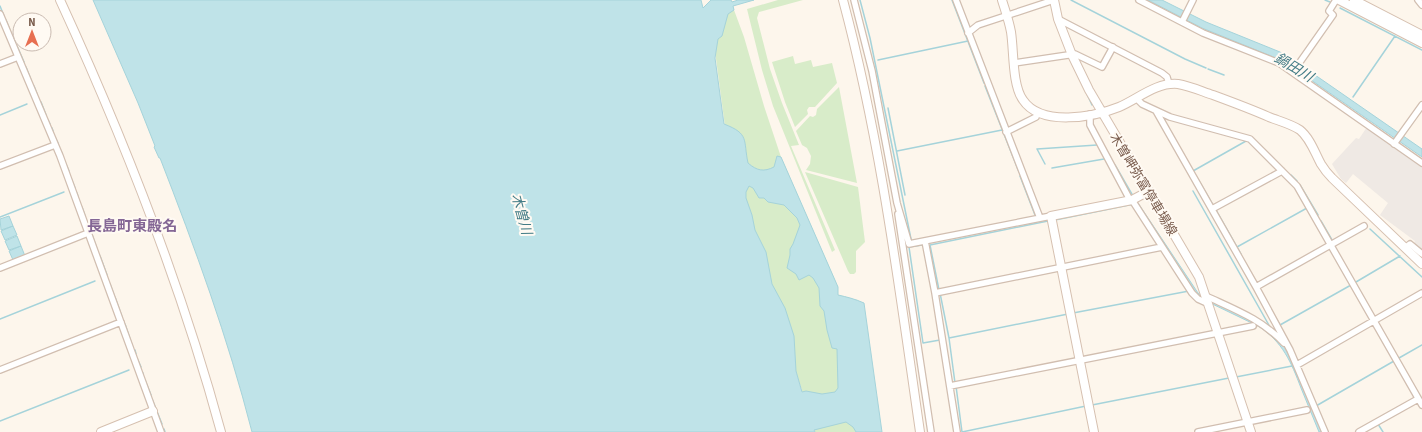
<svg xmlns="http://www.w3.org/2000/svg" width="1422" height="432" viewBox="0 0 1422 432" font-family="'Source Sans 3','Noto Sans JP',sans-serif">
	<rect width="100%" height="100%" fill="#fdf6ec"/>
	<path fill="#efe9e4" d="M1367 127 1422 165V250L1413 245 1415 241 1380 215 1388 203 1353 174 1346 183 1341 179 1332 164 1356 138 1359 139Z"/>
	<path fill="#d8ecc9" d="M778 0H803L759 12 757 18 770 69 782 103 799 145 791 146 835 250 832 252 773 106 762 70 747 9Z
		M734 10 744 37 764 106 781 157 838 287V295C845 296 851 299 858 300L849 390 805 400 730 164 711 21Z
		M793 56 795 64 811 60 813 67 832 63 837 83 815 107H809L807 110 808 114 795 127 785 102 772 62Z
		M839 87 857 183 806 170 810 164 811 156 807 148 802 145 796 131 810 116 813 117 816 115 817 109Z
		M805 172 858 187 865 242 856 251V272L854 274H850L848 271Z
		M834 416 882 432H815L813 425Z"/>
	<path fill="#bfe3e8" stroke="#a5d3da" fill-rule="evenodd" d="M93 0H701L703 8 711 0H731L732 2 738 0H754L733 6 734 10 728 14 722 36 718 39 715 58 724 124C750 134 743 140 748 163 757 171 764 172 774 167L777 156 781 157 838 287V295C847 297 855 299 864 303L882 432H856L853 427 846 422 814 430 815 432H252C228 338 195 248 160 158H159L154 147 155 146 138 103ZM749 186 753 188 759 198H764L768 202 784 205 797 218 800 225 793 244 790 249V255L787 268 796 274 799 280 809 275 813 278 819 288 820 306 824 311 827 330 832 348 837 349 838 388 835 392 822 394 806 391 802 392 796 371 794 336 785 308 772 284 766 252 755 230 752 215 746 198V192Z
		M1148 0H1162L1206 22 1280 52 1305 68 1422 149V157L1288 64 1276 58 1202 28Z
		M1134 197 1198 293 1202 296 1255 320 1284 345 1322 432H1319C1313 417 1307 403 1301 388 1291 362 1283 342 1258 326L1202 299 1197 295 1136 204Z
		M9 216 13 226 1 230 0 219Z
		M13 226 17 235 5 240 1 231Z
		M17 236 21 246 9 250 5 241Z
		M21 246 25 256 13 260 9 251Z"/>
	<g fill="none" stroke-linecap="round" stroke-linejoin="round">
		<path stroke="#a5d3da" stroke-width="1.5" d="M860 0 870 38 911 239
			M952 0 984 83
			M1071 0 1185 59 1206 68
			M1325 0 1330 2
			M0 6 4 16
			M1340 8 1422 50
			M6 20 13 38
			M17 46 24 62
			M878 60 968 41
			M26 67 31 80
			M1208 69 1224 75
			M34 86 37 94
			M985 86 1019 172
			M1086 92 1092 105
			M1353 97 1395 36
			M41 102 46 115
			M888 108 905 195
			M0 115 27 104
			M48 120 50 124
			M52 128 53 131
			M55 137 58 143
			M60 149 62 153
			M897 151 1002 130
			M65 162 69 171
			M1045 164 1037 149 1097 145
			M1115 165 1133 196
			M1052 168 1104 159
			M1194 172 1193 171 1246 141
			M1291 175 1297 181
			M1020 176 1035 215
			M71 178 75 188
			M1198 179 1213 205
			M1300 185 1318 215
			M1193 191 1270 327
			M77 193 79 201
			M82 207 85 216
			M1216 210 1241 254
			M0 217 64 192
			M1055 220 1134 204
			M1321 221 1332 240
			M88 223 97 249
			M1370 229 1422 277
			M922 245 909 247 923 343 940 340
			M1237 247 1307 208
			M100 256 107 275
			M1356 282 1400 256
			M110 284 114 295
			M939 290 930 245 1048 221
			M940 293 949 338 955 383
			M115 297 122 317
			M1073 313 1189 291
			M1274 315 1280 325 1351 285
			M0 319 95 281
			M125 324 132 345
			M949 338 1068 314
			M135 350 136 354
			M137 358 141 367
			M1399 358 1422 345
			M143 373V375
			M1236 377 1292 366
			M145 380 151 395
			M956 386 962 432
			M152 399 162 424
			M1092 405 1229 378
			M1316 406 1394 361
			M0 421 129 370
			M1378 424 1383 432
			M164 429 165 432
			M962 432 1086 406"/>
		<g stroke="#d1beb0" stroke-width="8">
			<path id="street" d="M854 0 872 71 897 203 909 244 1051 216
				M956 0 1040 218
				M1139 0 1203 33 1279 63 1422 163
				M1418 0 1422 5
				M0 14 60 156 161 432
				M1058 19 1162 73 1167 77 1169 84
				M1182 22 1193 0
				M968 33 978 25 1054 0
				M1014 63 1075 54 1102 67 1113 47
				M0 64 18 57
				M1293 72 1333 15 1329 11 1336 0
				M1136 98 1142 104 1170 117 1250 139 1297 186 1422 405
				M1156 111 1256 287 1290 350 1325 432
				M1090 114V125L1130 200
				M1006 132 1036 117 1037 113
				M1394 144 1422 105
				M0 166 55 145
				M1132 200 1192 293 1198 299 1209 304
				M1212 209 1282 171
				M898 214 931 432
				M925 241 935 293 957 432
				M1405 248 1410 244 1422 254
				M0 268 88 233
				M1256 287 1364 226
				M935 293 1162 247
				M1206 296C1236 310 1261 319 1284 343
				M1297 365 1422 293
				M0 370 121 322
				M950 386 1253 326
				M1198 432 1307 410
				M1359 432 1418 399"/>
		</g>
		<g stroke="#d6c0b0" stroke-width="10">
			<path id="secondary" d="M60 0C124 139 181 285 221 432
				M843 0C881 142 899 287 920 432
				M1002 0C1005 10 1009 21 1011 32 1014 51 1012 85 1023 100 1041 127 1094 117 1119 107 1138 99 1156 82 1178 84 1190 86 1201 91 1213 95 1232 102 1251 109 1269 117 1279 121 1291 124 1300 130 1310 138 1315 153 1321 164 1324 169 1328 174 1332 178L1422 264
				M1054 0 1058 19 1072 55 1089 90 1199 277 1251 432
				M1339 0 1422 43
				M1354 0 1422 35
				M101 432 153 411
				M1094 432 1051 216 1132 200 1149 191"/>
		</g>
		<use href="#street" stroke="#fff" stroke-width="5.5"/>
		<use href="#secondary" stroke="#fff" stroke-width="8"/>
	</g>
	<g text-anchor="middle" stroke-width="4" stroke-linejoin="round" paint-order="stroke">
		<g font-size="13" fill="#7a5c4d" stroke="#fffaf3">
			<text transform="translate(1144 184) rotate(59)" y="5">木曽岬弥富停車場線</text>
		</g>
		<g font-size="14" font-style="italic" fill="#437c86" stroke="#fffaf3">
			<text transform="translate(1294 67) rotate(31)" y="5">鍋田川</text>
			<text transform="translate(522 214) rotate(75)" y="5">木曽川</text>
		</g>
		<g font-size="15" font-weight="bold" fill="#846695" stroke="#fffaf3">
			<text x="132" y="231">長島町東殿名</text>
		</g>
	</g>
	<g transform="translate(32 32)"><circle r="19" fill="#fffaf3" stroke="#cabbb1"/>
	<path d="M0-3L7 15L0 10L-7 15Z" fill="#e76f51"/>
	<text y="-6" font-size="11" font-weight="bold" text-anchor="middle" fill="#7a5c4d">N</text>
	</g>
</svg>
